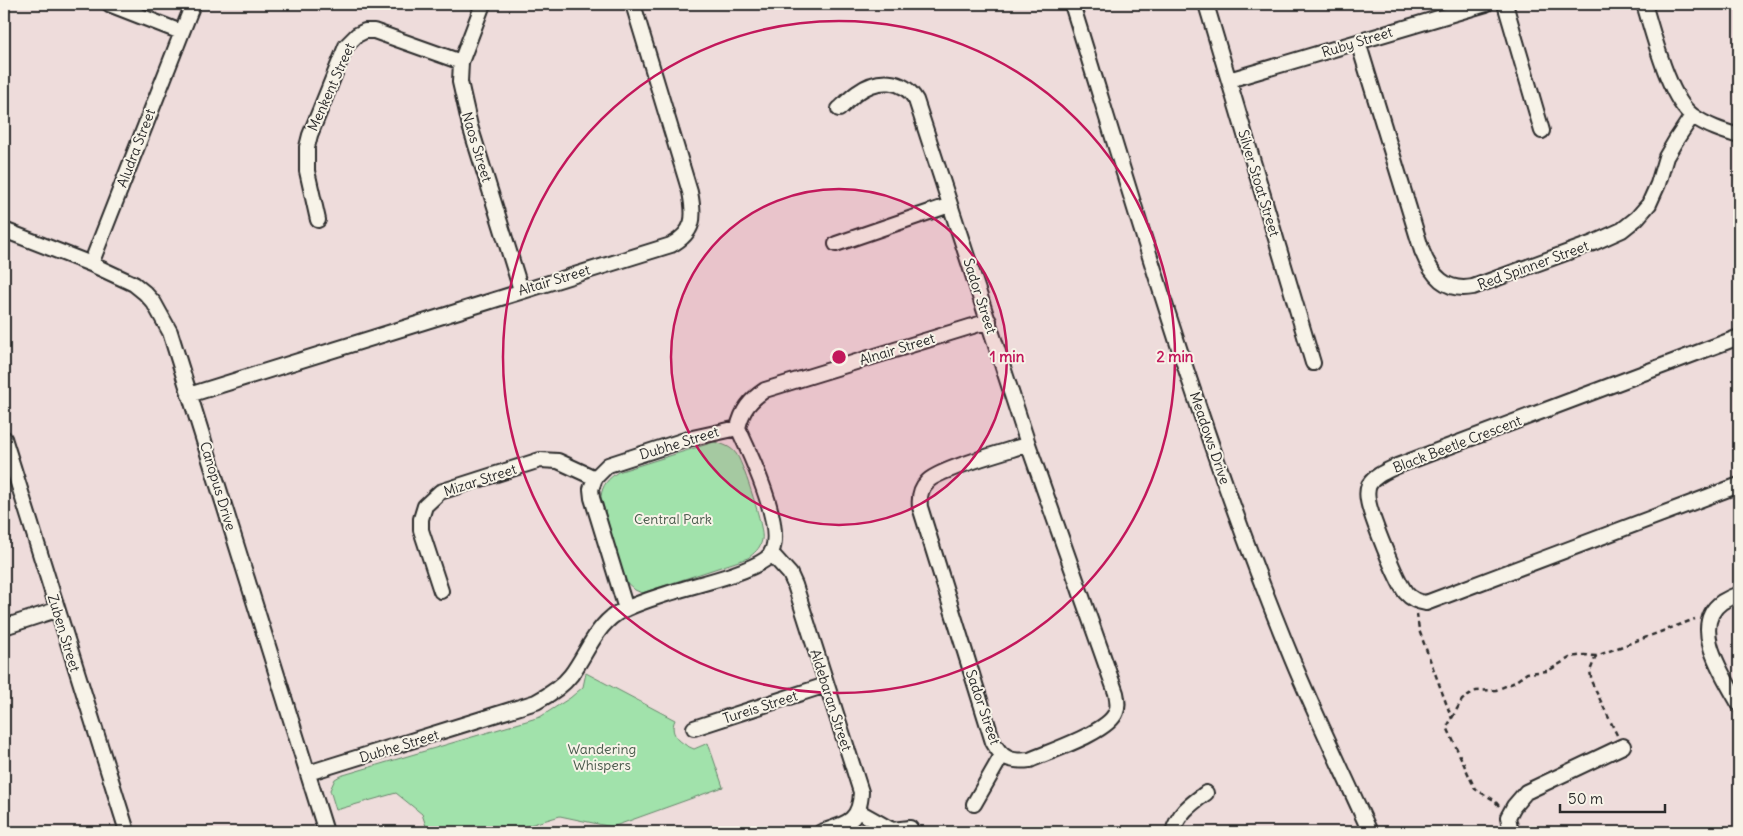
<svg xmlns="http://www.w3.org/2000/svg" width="1743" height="836" viewBox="0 0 1743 836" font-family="Delius,sans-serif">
	<rect width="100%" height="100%" fill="#eedcdb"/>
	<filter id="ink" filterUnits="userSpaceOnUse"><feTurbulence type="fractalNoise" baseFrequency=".02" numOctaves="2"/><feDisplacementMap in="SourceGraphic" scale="10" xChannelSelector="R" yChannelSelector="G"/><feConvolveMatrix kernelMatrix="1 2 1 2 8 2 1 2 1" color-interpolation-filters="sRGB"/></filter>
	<g filter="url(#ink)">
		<path fill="#a1e2ab" stroke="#66866b" d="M714 442C723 444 732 447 737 455 744 466 765 529 762 540 760 549 754 553 748 558L642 593 635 590 624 580 601 497C602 485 608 479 618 472Z
			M586 673 675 720C668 735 682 744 694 749L708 743 723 787 612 827 560 816 506 832H428L422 814 396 793 336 810 330 790 335 779 340 776 540 717 570 698 583 687Z"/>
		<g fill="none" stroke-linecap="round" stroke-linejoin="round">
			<g stroke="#2b2b2b" stroke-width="18">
				<path id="minor" d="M109 4 181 32
					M483 4 461 62 460 82 470 126 521 290
					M1072 4C1140 224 1204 446 1292 659 1316 717 1344 774 1370 832
					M1206 4 1313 363
					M1505 4 1542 131
					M1644 4C1653 32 1669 100 1693 116 1707 126 1723 131 1739 136
					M1358 42 1422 251C1432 276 1445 292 1473 287L1593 243 1622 230 1637 218 1649 204 1658 184 1666 157 1676 140 1692 116
					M1229 80 1486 4
					M839 109C845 104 851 97 857 93 877 78 903 78 916 100L1028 444 1116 693C1117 699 1119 706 1116 712 1109 732 1050 751 1030 760 1011 762 1002 759 993 742L920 507C919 498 920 489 927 482 938 469 1008 451 1028 444
					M318 220 307 171V147L310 135 346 46 357 35 365 31H374L461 62
					M4 230 91 264 134 284 145 293 154 303 170 332 326 832
					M836 244 950 205
					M91 264 193 4
					M1739 337 1397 466C1387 471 1375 475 1369 485 1367 490 1367 495 1368 500 1370 515 1397 582 1406 593 1412 600 1418 602 1426 603L1739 485
					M189 395 671 245C695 232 695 217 690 192L633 4
					M738 428C742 410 750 400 765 390L989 321
					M4 438 126 828
					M771 553 790 574 795 585 861 792C860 822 846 824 821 832
					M441 591 421 530V519L425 506 440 492 540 460 558 461 595 478
					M1739 594C1733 596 1727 599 1722 602 1688 626 1725 678 1739 704
					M626 609 592 498 591 489 595 478 608 465 688 439 738 428
					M4 627 56 610
					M694 728 826 685
					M308 773 536 702C549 695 562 687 571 675 586 655 595 628 616 614 633 604 654 598 673 592 698 584 745 574 766 559 792 539 749 452 738 428
					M974 804 1002 755
					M858 811 892 830 910 828
					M1173 832C1178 813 1191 804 1206 793
					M1511 832 1508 817 1514 806 1526 792 1623 746"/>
			</g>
			<path stroke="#2b2b2b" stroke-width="2.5" stroke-dasharray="5 4" stroke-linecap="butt" d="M1417 614 1419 630 1452 719
				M1596 656 1590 671 1592 683 1617 735
				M1499 806 1494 800 1475 789 1447 727 1462 700 1476 691 1496 690 1513 683 1527 673 1548 671 1571 657 1584 655 1596 656 1695 619"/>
			<use href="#minor" stroke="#f7f3e8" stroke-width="14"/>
		</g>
	</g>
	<circle cx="839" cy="357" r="168" fill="#c2185b" fill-opacity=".12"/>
	<g fill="none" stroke="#c2185b" stroke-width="2.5">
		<circle cx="839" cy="357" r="168"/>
		<circle cx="839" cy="357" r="336"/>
	</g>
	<g text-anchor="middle" stroke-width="4" stroke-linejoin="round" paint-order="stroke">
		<g font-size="14" fill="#2b2b2b" stroke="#f7f3e8">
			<text transform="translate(1357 42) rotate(-17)" y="5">Ruby Street</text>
			<text transform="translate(331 87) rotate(-66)" y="5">Menkent Street</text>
			<text transform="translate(477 147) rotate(73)" y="5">Naos Street</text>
			<text transform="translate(136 148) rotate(-69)" y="5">Aludra Street</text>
			<text transform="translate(1259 183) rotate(73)" y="5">Silver Stoat Street</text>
			<text transform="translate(1533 265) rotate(-20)" y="5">Red Spinner Street</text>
			<text transform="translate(554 280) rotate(-17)" y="5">Altair Street</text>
			<text transform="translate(980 296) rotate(72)" y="5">Sador Street</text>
			<text transform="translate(897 349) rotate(-17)" y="5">Alnair Street</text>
			<text transform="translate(1210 438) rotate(71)" y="5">Meadows Drive</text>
			<text transform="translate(679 443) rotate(-17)" y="5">Dubhe Street</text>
			<text transform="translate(1457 444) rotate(-21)" y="5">Black Beetle Crescent</text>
			<text transform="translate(480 480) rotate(-18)" y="5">Mizar Street</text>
			<text transform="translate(218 486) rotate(73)" y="5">Canopus Drive</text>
			<text transform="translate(64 633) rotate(73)" y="5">Zuben Street</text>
			<text transform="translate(831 700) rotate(72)" y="5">Aldebaran Street</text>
			<text transform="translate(760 707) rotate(-18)" y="5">Tureis Street</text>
			<text transform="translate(983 707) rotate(71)" y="5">Sador Street</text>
			<text transform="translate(399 746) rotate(-17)" y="5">Dubhe Street</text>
		</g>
		<g font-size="14" fill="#48594b" stroke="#f7f3e8">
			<text x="673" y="524">Central Park</text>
			<text x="602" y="754">Wandering<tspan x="602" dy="16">Whispers</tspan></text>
		</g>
	</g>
	<circle cx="839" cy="357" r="8" fill="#c2185b" stroke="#f7f3e8" stroke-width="2.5"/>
	<g font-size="15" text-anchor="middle" font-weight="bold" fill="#c2185b" stroke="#f7f3e8" stroke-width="4" stroke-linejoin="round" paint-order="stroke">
		<text x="1007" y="362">1 min</text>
		<text x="1175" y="362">2 min</text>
	</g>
	<rect width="1743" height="836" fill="none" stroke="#f7f3e8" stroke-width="20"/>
	<rect x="10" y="10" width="1723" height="816" fill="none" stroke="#2b2b2b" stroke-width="2" filter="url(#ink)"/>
	<path d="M1560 804v8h105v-8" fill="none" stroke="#2b2b2b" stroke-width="2.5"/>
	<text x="1568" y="804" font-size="15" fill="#2b2b2b" stroke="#f7f3e8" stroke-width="4" paint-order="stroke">50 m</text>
</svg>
